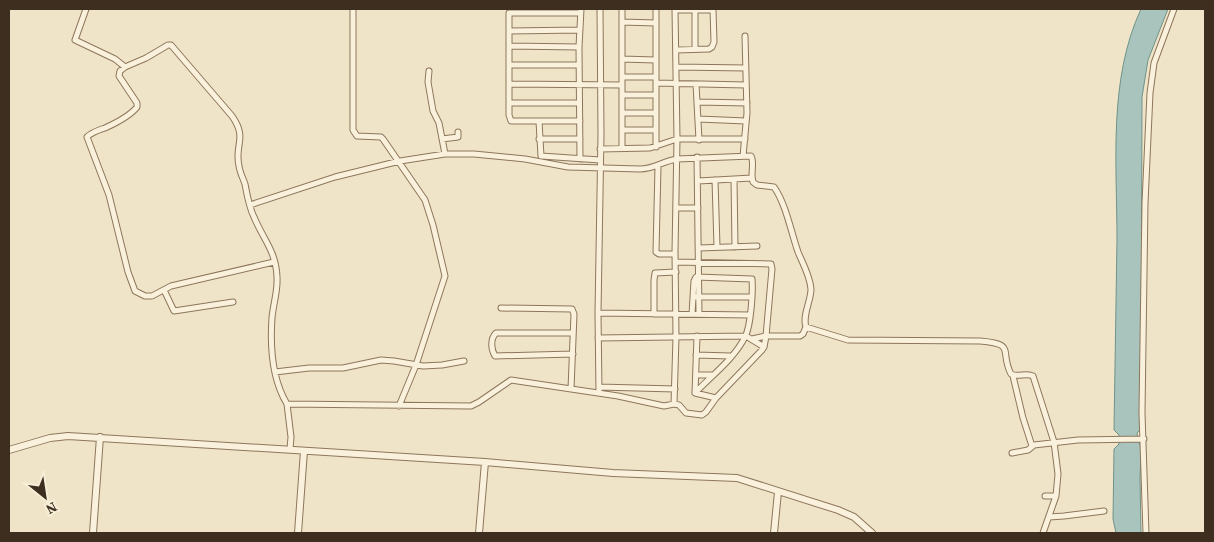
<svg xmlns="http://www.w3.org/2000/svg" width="1214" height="542" viewBox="0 0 1214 542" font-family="'Source Serif 4',serif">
	<rect width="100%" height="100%" fill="#f0e4c8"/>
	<path fill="#a9c4bc" stroke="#6f938a" d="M1141 9H1168L1148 60 1142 97 1141 429 1137 433 1138 441 1142 448 1140 476 1141 533H1116L1113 519 1114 449 1119 444V435L1114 430C1115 366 1116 303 1117 240 1117 164 1108 80 1141 9Z"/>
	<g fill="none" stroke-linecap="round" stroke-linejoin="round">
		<g stroke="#8d765c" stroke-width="7">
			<path id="minor" d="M86 9 75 40 115 59 125 67 146 58 168 45H171L232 116C248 139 234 144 239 166 240 173 243 178 245 184 247 195 249 207 254 217 263 239 276 251 277 277 278 291 273 305 272 318 270 346 272 379 287 404L471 406 479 402 511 380 618 396 664 406 674 404 679 405 686 413 702 415 706 412 716 398 762 350 764 347 766 336H800L803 334 806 327
				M353 9V130L357 136 381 137 383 139 425 200 433 225 445 276 416 365 399 406
				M622 9V148
				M675 10H713L714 42 712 47 709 49 676 50
				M695 10V49
				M622 22 656 23
				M509 31 580 30
				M509 46 579 47
				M622 59 655 60
				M509 65H579
				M125 67 120 71 119 76 137 103V107C130 116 116 123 105 128 99 130 92 132 87 137L109 195 128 272 135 291 145 296H152L171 286 274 262
				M676 67 746 68
				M429 71 428 82 433 111 439 123 445 154
				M622 77H656
				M656 83 746 85
				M510 84 621 85
				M696 84 699 140
				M622 95H656
				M697 102 747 103
				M509 103H579
				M622 113H655
				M698 119 746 121
				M539 121 541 156 600 160
				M580 121H511L509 115V13H580
				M622 130H656
				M442 139 458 137V132
				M539 139H580
				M656 147V9
				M600 149 650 148 677 139H745
				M743 156 747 113 745 36
				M697 157 699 314
				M580 159 579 47 581 9
				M658 166 656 252 659 254H675
				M734 179 735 247
				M715 180 717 247
				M698 181 752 178
				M250 205 335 177 400 161 445 154H474L525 159 568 167 640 169C654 169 663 161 677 159L751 156C755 163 750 173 753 182L757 185 774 187C786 204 791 232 798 252 803 264 810 276 811 289 811 301 802 316 806 327L848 340 980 341C1017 344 999 351 1011 374 1018 378 1026 372 1033 376L1054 442 1058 474 1056 496 1043 533
				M676 208H698
				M699 248 757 246
				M675 262 771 264 772 269 766 336 752 339
				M164 290 174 311 233 302
				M696 297H751
				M501 308 572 309 574 314 571 389
				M598 313 601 134 600 9
				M654 314V280L655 273 676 272
				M692 314 694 281 696 277 752 279C753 291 751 326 745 337 734 359 711 376 695 393
				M697 336 695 393 716 398
				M598 338 746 336 764 347
				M573 354 495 356C491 349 490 339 496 333H573
				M696 355 730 356
				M275 372 309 368H343L381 360 394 361 423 366 442 365 464 361
				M696 375H713
				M1013 376 1023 418 1032 446
				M599 387 675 389
				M599 393 598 313 750 315
				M287 404 291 437 290 449
				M674 404 676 337 675 252 677 139 675 9
				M1012 453 1028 450 1034 445 1078 440 1144 439
				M1045 496H1056
				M1049 517 1064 516 1104 511
				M1146 533 1142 413 1145 203 1150 93 1154 63 1174 9"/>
		</g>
		<g stroke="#8d765c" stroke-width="8">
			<path id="tertiary" d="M9 450 50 438 68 436 485 462
				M93 533 100 437
				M298 533 304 451
				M479 533 485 462 613 473 737 478 838 510 854 517 872 533
				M774 533 778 492"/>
		</g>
		<use href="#minor" stroke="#faf1dc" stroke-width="5"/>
		<use href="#tertiary" stroke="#faf1dc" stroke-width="6"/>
	</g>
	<rect width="1214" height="542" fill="none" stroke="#3d2e20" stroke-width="20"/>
	<g transform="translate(45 497) rotate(150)" stroke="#f7eed8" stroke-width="4" paint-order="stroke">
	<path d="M0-4L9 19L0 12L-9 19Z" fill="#3d2e20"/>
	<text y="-8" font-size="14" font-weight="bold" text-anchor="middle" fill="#3d2e20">N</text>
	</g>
</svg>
